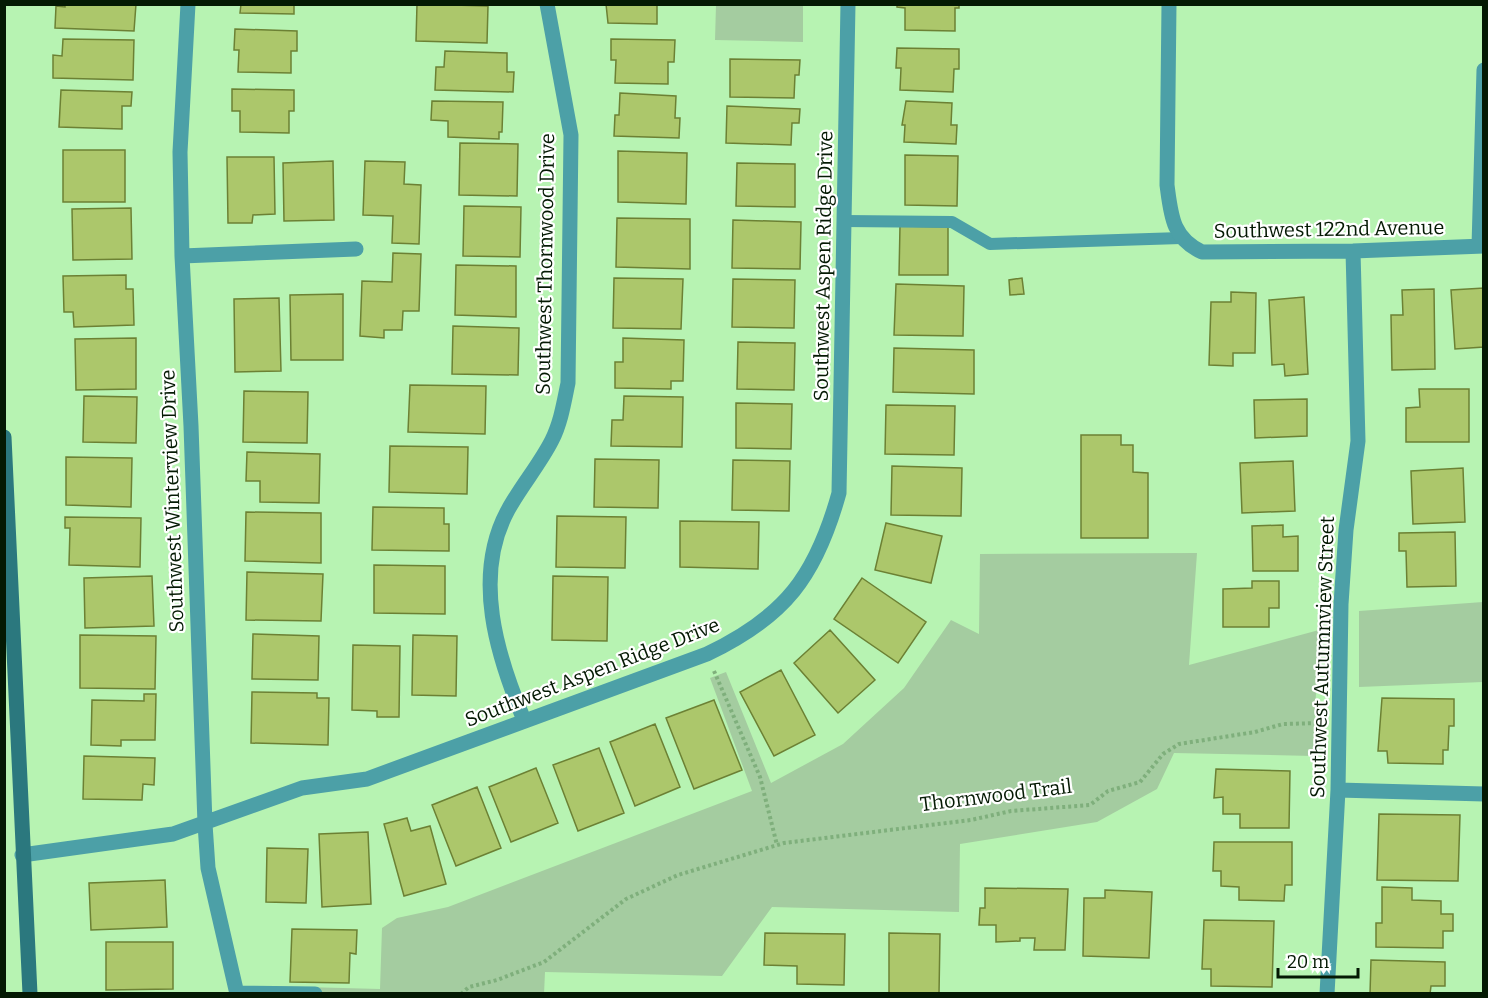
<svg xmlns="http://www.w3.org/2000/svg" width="1488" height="998" viewBox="0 0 1488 998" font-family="Bitter,serif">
	<rect width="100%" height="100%" fill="#b7f3b2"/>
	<path fill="#a4cca0" d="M716 5H803V42L715 40Z
		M1197 553 1189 665 1319 630 1313 756 1174 753 1157 789 1097 822 960 844 959 912 772 907 722 976 545 972 544 994H267V986L380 989 382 928 397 918 448 907 752 791 710 678 726 672 771 783 843 744 904 688 951 620 979 634 980 554Z
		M1483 602V682L1359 687V611Z"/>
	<path fill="#acc76b" stroke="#6c8134" stroke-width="1.5" d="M65 4H136L134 31 55 28 56 6 65 7Z
		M241 4H294V14L240 13Z
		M417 4 488 6 487 43 416 41Z
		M606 4H657V24L608 23Z
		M897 4H959V8H955V31L905 30V8L897 7Z
		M235 29 297 31V51H291V73L238 72 239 50H234Z
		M63 39 134 40 133 80 53 78V55L62 56Z
		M611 39 675 40 674 62H668V84L615 83 616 60H611Z
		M897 48 959 49V69H954L953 92 900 90 901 68H896Z
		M445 51 507 53V72H514L513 92 435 90 436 67H444Z
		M730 59 800 60 799 75H795L794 98 730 97Z
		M232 89 294 90V111H289V133L240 132V111H232Z
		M61 90 132 92 131 106H122V129L59 127Z
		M620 93 676 96 675 118H680L679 138 614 136 615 115H619Z
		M432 101 503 102 502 132H499V139L448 137V121L431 120Z
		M906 101 952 103 951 125H957L956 144 904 142 905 125H902Z
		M727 106 800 109 799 123H792L791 145 726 143Z
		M460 143 518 144 517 196 459 195Z
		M63 150H125V202H63Z
		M618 151 687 153 686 204 618 202Z
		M905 155 958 156 957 206 905 205Z
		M227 157H274L275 214 253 215 252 223H228Z
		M333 161 334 220 284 221 283 163Z
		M365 161 405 162 404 184 421 185 419 244 392 243 393 216 363 215Z
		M737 163 795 164V207L736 206Z
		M464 206 521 207 520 257 463 256Z
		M131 208 132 259 73 260 72 209Z
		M617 218 690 219V269L616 267Z
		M733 220 801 222 800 269 732 268Z
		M900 226 948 227V275H899Z
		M393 253 421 254 419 311H403L402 330H384V338L360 336 362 281 392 282Z
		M456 265 516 266V317L455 315Z
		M126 275V289H133L134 325 74 327 73 312H64L63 276Z
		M614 278 683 279 681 329 613 328Z
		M1022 278 1024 294 1010 295 1009 280Z
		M733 279 795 280 794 328 732 327Z
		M896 284 964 286 963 336 894 335Z
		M1484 288V347L1455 349 1451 290Z
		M1434 289 1435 369 1392 370 1391 315H1403L1402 290Z
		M1231 292 1256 293 1255 353H1233V366L1209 365 1211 302H1231Z
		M343 294V360H291L290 295Z
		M1304 297 1308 374 1285 376 1284 364 1272 365 1269 300Z
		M279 298 281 371 235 372 234 299Z
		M453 326 519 328 518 375 452 374Z
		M136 338V389L76 390 75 339Z
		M623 338 684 340 683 381H671V389L615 388V362H623Z
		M738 342 795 343 794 390 737 389Z
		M894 348 974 350V394L893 392Z
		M410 385 486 386 485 434 408 432Z
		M1419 389H1469V442H1406V408L1420 407Z
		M244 391 308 392 307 443 243 442Z
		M84 396 137 397 136 443 83 442Z
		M624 396 683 397 682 447 611 446 612 420H623Z
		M1307 399V436L1255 438 1254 400Z
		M736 403 792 404 791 449 736 448Z
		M886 405 955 406 954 455 885 454Z
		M1081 435H1121V445H1133V472L1148 473V538H1081Z
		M390 446 468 447 467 494 389 492Z
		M247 452 320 454 319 503 260 502V481H246Z
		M66 457 132 458 131 507 66 505Z
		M595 459 659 460 658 508 594 507Z
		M733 460 790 461 789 511 732 510Z
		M1293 461 1295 511 1242 513 1240 463Z
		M892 466 962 468 961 516 891 515Z
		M1463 468 1465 522 1413 524 1411 471Z
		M373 507 444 508V524H449V551L372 550Z
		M246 512 321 513V563L245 561Z
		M557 516 626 517 625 568 556 567Z
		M65 517 141 518 140 567 69 565 70 528H65Z
		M680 521 759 522 758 569 680 567Z
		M886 523 942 536 931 583 875 570Z
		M1283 525V537L1298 536V571H1253L1252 526Z
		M1455 532 1456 586 1407 587 1406 551H1399V533Z
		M374 565 445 566V614L374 613Z
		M247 572 323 574 321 621 246 620Z
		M152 576 154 626 85 628 84 578Z
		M553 576 608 577 607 641 552 640Z
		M862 578 926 622 898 663 834 619Z
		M1252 581H1279V608H1269V627H1223V589L1252 588Z
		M830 630 875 680 838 713 794 663Z
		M253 634 319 636 318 680 252 679Z
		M80 635 156 636 155 689 80 688Z
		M413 635 457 636 456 696 412 695Z
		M353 645 400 646 399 717H377V711L352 710Z
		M781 670 815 735 774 756 740 692Z
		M252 692 317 693V698H329L328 745 251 743Z
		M144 694H156L155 740H121V746L91 745 92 700 144 701Z
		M1382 698 1454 699V726H1449L1448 750H1443V764L1388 763 1387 751H1378Z
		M714 700 742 770 694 789 666 718Z
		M655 724 680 787 635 806 610 742Z
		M599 748 624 813 578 831 553 765Z
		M84 756 155 758 154 785 143 784 142 800 83 799Z
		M536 768 558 823 511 842 489 787Z
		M1216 769 1290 771 1289 828H1240V814H1223V797L1214 798Z
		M477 787 501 848 456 866 432 805Z
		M1379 814 1460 815 1458 881 1377 880Z
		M407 818 411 831 430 826 446 884 404 896 384 824Z
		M368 832 371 904 322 907 319 834Z
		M1214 842H1292V885H1285L1284 901 1239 900V887L1221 886V871H1213Z
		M267 848 308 849 306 903 266 902Z
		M165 880 167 927 91 930 89 883Z
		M1382 887 1412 888V900L1441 901V914H1453V931H1443V948L1376 947V923H1382Z
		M985 888 1068 889 1065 950H1034L1035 938H1020V941L996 942V925H979L980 908H985Z
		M1105 890 1152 892 1149 958 1083 956 1084 898H1105Z
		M1204 920 1274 921 1272 987 1211 986V969H1202Z
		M292 929 357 930 356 954 350 953 349 983 290 982Z
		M765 933 845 934 844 985 797 984V966L764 965Z
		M889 933 940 934 939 994H889Z
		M106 942H173V989L106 990Z
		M1371 960 1445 962V986H1431L1430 994H1370Z"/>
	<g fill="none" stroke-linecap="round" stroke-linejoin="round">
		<path stroke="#7faf7c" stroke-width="4" stroke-dasharray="3 3" stroke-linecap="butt" d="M714 671 760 777 777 845
			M461 994 469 987 497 980 544 962 626 899 678 875 784 843 971 820 1011 811 1090 805 1108 791 1140 782 1163 754 1179 744 1255 732 1283 724 1320 723"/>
		<path stroke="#4ca0a7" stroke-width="12" d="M845 221 952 222 990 244 1181 238"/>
		<path stroke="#4ca0a7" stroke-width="15" d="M188 4 180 152 182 256 191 426 205 824 208 868 237 994
			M1169 4 1167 185C1171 215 1172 238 1202 252L1353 251 1484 246
			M1479 246 1484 70
			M182 256 356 249
			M524 720C497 656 472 576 508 510 521 486 540 464 552 440 561 422 564 402 568 383L571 135 547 4
			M1338 790 1484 794
			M22 855 173 834 302 788 367 779 707 654C785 617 816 576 839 493L848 4
			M237 993 315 994
			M1327 994 1338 790 1341 604 1346 530 1358 441 1353 251"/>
		<path stroke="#2b787e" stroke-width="15" d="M4 437 30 994"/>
	</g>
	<g text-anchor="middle" stroke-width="4.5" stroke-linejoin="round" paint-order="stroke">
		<g font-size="20" fill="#041903" stroke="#fff">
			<text transform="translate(1329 229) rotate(-1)" y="7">Southwest 122nd Avenue</text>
			<text transform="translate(545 264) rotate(-89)" y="7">Southwest Thornwood Drive</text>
			<text transform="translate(823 266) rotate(-89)" y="7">Southwest Aspen Ridge Drive</text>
			<text transform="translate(172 501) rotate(-92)" y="7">Southwest Winterview Drive</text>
			<text transform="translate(1322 657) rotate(-88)" y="7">Southwest Autumnview Street</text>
			<text transform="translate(592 672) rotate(-21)" y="7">Southwest Aspen Ridge Drive</text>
			<text transform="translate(996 795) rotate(-7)" y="7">Thornwood Trail</text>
		</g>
	</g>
	<rect width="1488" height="998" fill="none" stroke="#041903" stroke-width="12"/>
	<path d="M1278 968v9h80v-9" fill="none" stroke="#041903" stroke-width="3"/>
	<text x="1287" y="968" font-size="18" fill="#041903" stroke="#ffffff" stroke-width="4.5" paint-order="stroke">20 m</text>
</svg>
